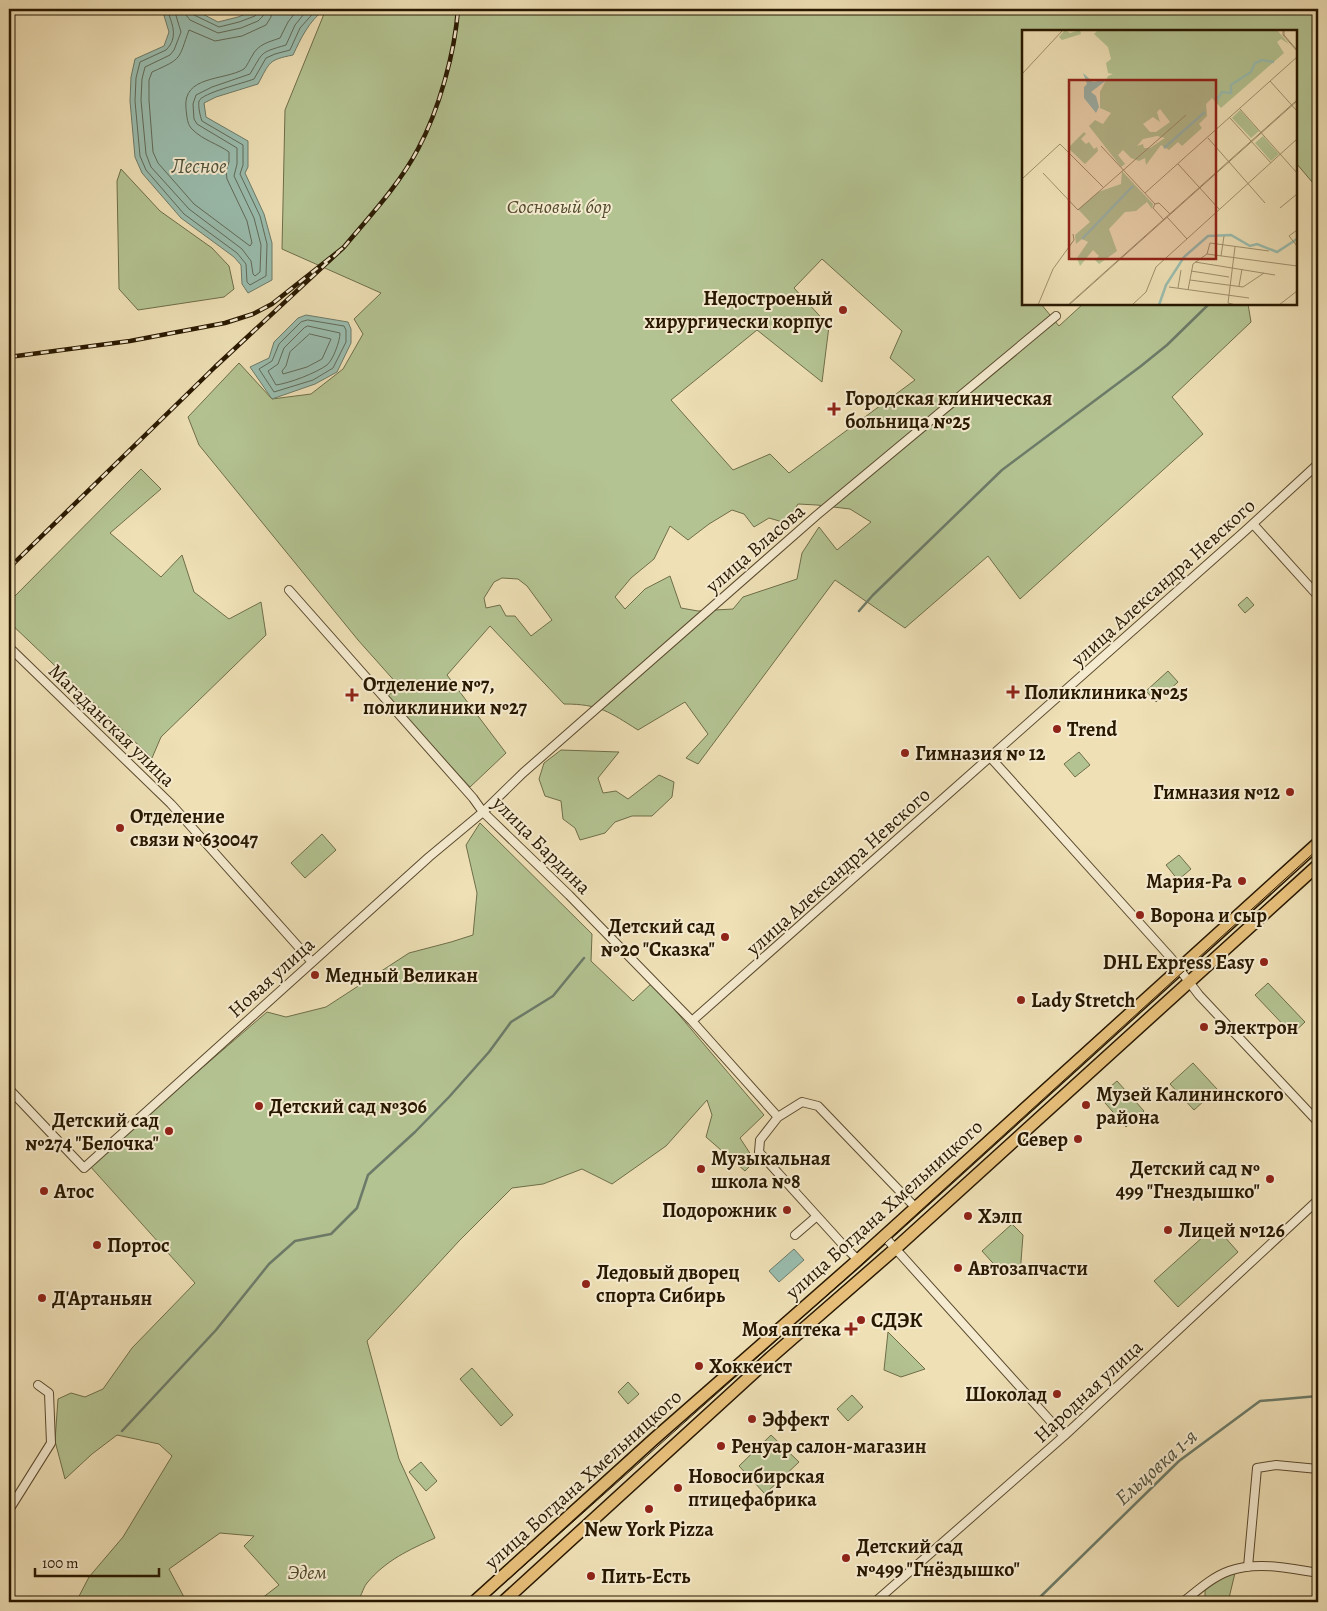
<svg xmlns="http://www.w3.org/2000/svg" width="1327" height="1611" viewBox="0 0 1327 1611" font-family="Alegreya,serif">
	<rect width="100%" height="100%" fill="#efe0b6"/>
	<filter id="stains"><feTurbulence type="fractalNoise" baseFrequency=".004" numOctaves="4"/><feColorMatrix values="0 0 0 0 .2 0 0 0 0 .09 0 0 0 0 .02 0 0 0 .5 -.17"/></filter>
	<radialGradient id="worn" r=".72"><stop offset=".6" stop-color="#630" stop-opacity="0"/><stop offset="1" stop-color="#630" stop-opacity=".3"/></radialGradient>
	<path fill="#b4c392" stroke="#6e6e49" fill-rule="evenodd" d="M326 9H1318V189L1296 163V31H1023V304H1041L1059 326 1083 304H1248L1251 322 1172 397 1203 434 1020 599 988 556 905 628 835 580 698 764 686 758 708 734 685 702 638 730C609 712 600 704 564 704L490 626 447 675 506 753 470 787 387 697 399 686 358 640 199 445 188 417 239 363 272 399 311 394 343 369 363 334 354 319 381 293 282 249 285 110ZM822 259 902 331 890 358 915 380 789 473 770 454 733 470 671 400 757 330 822 382 829 326 794 288ZM798 504 817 505 850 509 871 522 837 550 819 527 802 553 797 579 743 597 733 609 698 611 681 608 670 576 645 589 625 609 615 597 631 578 654 559 670 526 688 540 709 524 732 510 744 514 754 527 769 518 786 523ZM502 578 518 579 527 586 552 620 531 636 515 616H506L500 605 486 608 484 598 494 582Z
		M121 169 160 211 212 248 229 266 234 289 224 297 138 310 119 289 117 181Z
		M141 469 161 489 110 533 161 577 182 555 194 592 229 619 261 602 266 635 161 737 152 758 9 622V602Z
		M1247 597 1254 605 1245 613 1238 605Z
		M1168 671 1178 682 1156 702 1146 691Z
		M561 750 619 752 598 778 603 793 616 791 628 799 659 775 674 782 672 797 652 816H632L615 822 605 833 580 840 575 828 563 819 561 801 545 796 539 779 544 763Z
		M1079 752 1090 765 1075 777 1064 764Z
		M480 823 592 934 591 961 633 1001 652 983 764 1115 740 1138 755 1161 745 1171 706 1137 712 1115 707 1100 666 1146 612 1184 582 1169 543 1184 512 1188 459 1241 367 1341 399 1459 435 1538C409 1550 386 1560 367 1583 362 1589 362 1598 355 1602H257L279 1585 244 1546 254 1536 220 1533 169 1569 184 1597 180 1602H76L89 1577 123 1537 172 1456 159 1444 117 1435 92 1454 65 1479 55 1441 58 1399 71 1393 85 1397 103 1389 132 1348 195 1283 89 1165 267 1012 286 1017 326 1007 409 953 451 942 473 935 477 893 466 845Z
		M322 834 336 850 305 878 291 863Z
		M1179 855 1191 869 1178 880 1166 865Z
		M1268 983 1305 1022 1292 1034 1255 995Z
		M1193 1063 1217 1089 1194 1110 1170 1084Z
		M1117 1081 1144 1111 1126 1127 1099 1096Z
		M1012 1224 1023 1235 1020 1275 1001 1272 982 1251Z
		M1215 1226 1238 1252 1178 1307 1154 1281Z
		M888 1332 925 1369 901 1377 884 1370Z
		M472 1368 513 1415 501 1426 460 1379Z
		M628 1382 639 1394 628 1404 618 1392Z
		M852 1395 863 1407 848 1421 837 1409Z
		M771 1435 799 1462 765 1494 739 1466Z
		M421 1462 437 1481 426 1491 409 1472Z
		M1235 1573 1229 1598 1205 1597V1589L1218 1580Z"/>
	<path fill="#9abdaf" stroke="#6c7b69" d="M162 9H193L218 22 238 17 258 9H325C309 21 301 38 293 55 268 60 270 62 258 84L216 97 204 103 206 117 248 141V167L245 173 264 214 272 243V280L248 293 242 284 241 265 234 257 181 218 142 173 135 157 130 101 131 77 135 59 164 46 169 32Z
		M306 315 348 322 351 329V343L337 372 315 384 272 399 250 367 269 358 274 342 298 318Z
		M794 1249 804 1260 779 1282 769 1271Z"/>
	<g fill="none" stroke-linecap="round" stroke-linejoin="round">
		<path stroke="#616a58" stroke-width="1" d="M167 9C172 24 179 37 166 50L140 62 136 78 135 101 140 156 146 170 184 214 237 253 246 264 247 282 250 285 266 276 267 244 260 216 240 174 243 165V145L202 121C200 116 198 106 199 101 202 93 244 83 254 79L266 58 275 54 290 50 300 28 317 9
			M174 9 181 32 174 50 170 55 145 67 142 79 141 100 146 154 151 167 189 209 242 249 251 261 253 274 255 276 260 272 261 245 254 218 234 176 237 164V148L197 124 194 119 193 104 196 95 212 87 250 74C264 51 259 53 286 45L295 25 308 9
			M185 9 186 15 190 20 218 33 241 28 258 21 263 16 265 9
			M192 9 194 15 219 27 239 22 255 16 258 13 259 9
			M272 9 271 17 266 25 242 36 215 41 189 30C178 60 183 58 152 72L149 80V100L153 152 158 163 194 204 250 246 252 243 247 221 227 179 226 171 229 162V152C218 144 203 140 193 130 187 125 187 117 186 109 182 75 224 81 244 69 247 66 250 59 252 56 258 44 269 42 280 38L288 22 298 9
			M308 320 344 326 346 330V342L333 368 313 380 274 392 259 369 272 361 279 344 301 322Z
			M308 326 340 333C340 341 333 360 327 365 316 373 290 383 276 385L268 371 278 364 284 348 304 328Z
			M310 334 331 339 322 359 307 367 283 374 282 371 286 366 290 352Z"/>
		<path stroke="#6c7b69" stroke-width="2.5" d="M859 611 873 595 1002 470 1141 366 1167 345 1209 304
			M122 1431 216 1330 269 1264 295 1241 331 1234 357 1208 368 1175 415 1132 449 1097 489 1052 511 1022 553 996 584 958
			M1035 1602 1179 1461 1260 1401 1318 1396"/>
		<g stroke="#5a4a2e" stroke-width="10">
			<path id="minor" d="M1253 524 1318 596
				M289 590 473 798 483 812 569 895 692 1021 778 1117 802 1102 818 1106 915 1207
				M9 647 171 804 312 962
				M990 757 1171 958 1199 995 1318 1122
				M692 1021 1245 531 1318 464
				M9 1089 84 1168 429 857 483 812 523 773 817 515 1056 316
				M778 1117 760 1140 759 1152 845 1247 858 1260
				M795 1235 817 1216
				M884 1236 1064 1436
				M9 1510 51 1443 49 1393 38 1385
				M1248 1567 1257 1468 1276 1465 1318 1469
				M875 1602 1064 1436 1318 1200
				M1183 1602C1197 1591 1212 1577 1229 1571 1256 1561 1290 1568 1318 1573"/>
		</g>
		<g stroke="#281800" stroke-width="14">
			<path id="highway" d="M474 1602 654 1439 858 1260 1318 843
				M503 1602 770 1358 895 1249 1318 865"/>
		</g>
		<use href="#minor" stroke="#f5ebd0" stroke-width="8"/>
		<use href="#highway" stroke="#e8c07b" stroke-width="11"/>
		<path stroke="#281800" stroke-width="1" d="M483 1602 852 1273 1318 849"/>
		<g stroke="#281800" stroke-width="4.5">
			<path id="rail" d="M344 247C370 216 399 185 418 149 439 110 455 52 458 9
				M9 357 130 341 225 323 253 314 272 304 344 247 215 367 9 568"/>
		</g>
		<use href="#rail" stroke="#f5ebd0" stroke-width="2.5" stroke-dasharray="8" stroke-linecap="butt"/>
	</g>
	<g fill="#8f2418" stroke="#f5ebd0" stroke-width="2">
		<circle cx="843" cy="310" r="5"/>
		<path d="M831.5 401.5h5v5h5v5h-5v5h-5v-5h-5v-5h5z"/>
		<path d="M1010.5 684.5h5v5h5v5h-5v5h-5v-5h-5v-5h5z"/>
		<path d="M349.5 687.5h5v5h5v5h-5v5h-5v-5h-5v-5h5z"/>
		<circle cx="1057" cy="729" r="5"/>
		<circle cx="905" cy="753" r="5"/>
		<circle cx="1290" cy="792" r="5"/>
		<circle cx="120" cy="828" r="5"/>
		<circle cx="1242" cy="881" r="5"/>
		<circle cx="1140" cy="915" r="5"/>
		<circle cx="725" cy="937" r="5"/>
		<circle cx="1264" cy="962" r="5"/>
		<circle cx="315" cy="975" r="5"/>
		<circle cx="1021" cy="1000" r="5"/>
		<circle cx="1204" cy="1027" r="5"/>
		<circle cx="1086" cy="1105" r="5"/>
		<circle cx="259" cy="1106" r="5"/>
		<circle cx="169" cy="1131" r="5"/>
		<circle cx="1078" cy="1139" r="5"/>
		<circle cx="701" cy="1169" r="5"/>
		<circle cx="1270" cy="1179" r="5"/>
		<circle cx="44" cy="1191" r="5"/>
		<circle cx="787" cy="1210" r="5"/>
		<circle cx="968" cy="1216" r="5"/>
		<circle cx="1168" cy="1230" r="5"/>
		<circle cx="97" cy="1245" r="5"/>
		<circle cx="958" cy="1268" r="5"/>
		<circle cx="586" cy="1284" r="5"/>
		<circle cx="42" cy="1298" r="5"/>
		<circle cx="861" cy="1320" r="5"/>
		<path d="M848.5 1321.5h5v5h5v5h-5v5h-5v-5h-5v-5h5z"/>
		<circle cx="699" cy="1366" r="5"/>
		<circle cx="1057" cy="1394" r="5"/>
		<circle cx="752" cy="1419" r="5"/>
		<circle cx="721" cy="1446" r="5"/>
		<circle cx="678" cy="1488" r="5"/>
		<circle cx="649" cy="1509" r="5"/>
		<circle cx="846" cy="1558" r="5"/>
		<circle cx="591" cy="1576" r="5"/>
	</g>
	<g text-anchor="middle" stroke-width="4" stroke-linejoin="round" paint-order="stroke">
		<g font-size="20" font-style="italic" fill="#524b2c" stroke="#f5ebd0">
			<text x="559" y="213">Сосновый бор</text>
			<text x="307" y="1579">Эдем</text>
		</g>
		<g font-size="20" font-weight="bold" fill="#281800" stroke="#f5ebd0" text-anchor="start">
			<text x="833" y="305" text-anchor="end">Недостроеный<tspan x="833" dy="23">хирургически корпус</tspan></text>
			<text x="845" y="405">Городская клиническая<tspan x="845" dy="23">больница №25</tspan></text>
			<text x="363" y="691">Отделение №7,<tspan x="363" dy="23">поликлиники №27</tspan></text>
			<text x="1024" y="699">Поликлиника №25</text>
			<text x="1067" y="736">Trend</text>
			<text x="915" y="760">Гимназия № 12</text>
			<text x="1280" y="799" text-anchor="end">Гимназия №12</text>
			<text x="130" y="823">Отделение<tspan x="130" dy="23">связи №630047</tspan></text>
			<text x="1232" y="888" text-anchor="end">Мария-Ра</text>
			<text x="1150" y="922">Ворона и сыр</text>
			<text x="715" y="933" text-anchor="end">Детский сад<tspan x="715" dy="23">№20 "Сказка"</tspan></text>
			<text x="1254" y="969" text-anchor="end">DHL Express Easy</text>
			<text x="325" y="982">Медный Великан</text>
			<text x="1031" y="1007">Lady Stretch</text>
			<text x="1214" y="1034">Электрон</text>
			<text x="1096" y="1101">Музей Калининского<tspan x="1096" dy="23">района</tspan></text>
			<text x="269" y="1113">Детский сад №306</text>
			<text x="159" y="1127" text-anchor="end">Детский сад<tspan x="159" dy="23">№274 "Белочка"</tspan></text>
			<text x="1068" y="1146" text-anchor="end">Север</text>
			<text x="711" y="1165">Музыкальная<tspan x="711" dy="23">школа №8</tspan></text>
			<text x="1260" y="1175" text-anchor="end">Детский сад №<tspan x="1260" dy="23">499 "Гнездышко"</tspan></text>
			<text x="54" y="1198">Атос</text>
			<text x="777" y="1217" text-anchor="end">Подорожник</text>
			<text x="978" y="1223">Хэлп</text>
			<text x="1178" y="1237">Лицей №126</text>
			<text x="107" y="1252">Портос</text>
			<text x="968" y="1275">Автозапчасти</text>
			<text x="596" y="1279">Ледовый дворец<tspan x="596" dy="23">спорта Сибирь</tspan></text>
			<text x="52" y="1305">Д'Артаньян</text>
			<text x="871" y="1327">СДЭК</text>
			<text x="841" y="1336" text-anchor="end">Моя аптека</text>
			<text x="709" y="1373">Хоккеист</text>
			<text x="1047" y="1401" text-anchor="end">Шоколад</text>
			<text x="762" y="1426">Эффект</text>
			<text x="731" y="1453">Ренуар салон-магазин</text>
			<text x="688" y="1483">Новосибирская<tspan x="688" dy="23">птицефабрика</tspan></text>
			<text x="649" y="1536" text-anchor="middle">New York Pizza</text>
			<text x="856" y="1553">Детский сад<tspan x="856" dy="23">№499 "Гнёздышко"</tspan></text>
			<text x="601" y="1583">Пить-Есть</text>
		</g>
		<g font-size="20" fill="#281800" stroke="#f5ebd0">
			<text transform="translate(755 548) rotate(-41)" y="7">улица Власова</text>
			<text transform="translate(1163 582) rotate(-42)" y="7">улица Александра Невского</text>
			<text transform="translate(112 725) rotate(44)" y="7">Магаданская улица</text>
			<text transform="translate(542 845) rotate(45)" y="7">улица Бардина</text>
			<text transform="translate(838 871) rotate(-42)" y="7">улица Александра Невского</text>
			<text transform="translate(271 977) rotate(-42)" y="7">Новая улица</text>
			<text transform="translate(884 1209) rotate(-42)" y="7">улица Богдана Хмельницкого</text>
			<text transform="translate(1088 1391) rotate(-43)" y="7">Народная улица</text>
			<text transform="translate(583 1479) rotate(-42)" y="7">улица Богдана Хмельницкого</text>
		</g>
		<g font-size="21" font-style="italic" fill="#50523d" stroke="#f5ebd0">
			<text x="199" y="173">Лесное</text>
			<text transform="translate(1156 1467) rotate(-42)" y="7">Ельцовка 1-я</text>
		</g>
	</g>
	<g transform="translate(1022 30)">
		<rect width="275" height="275" fill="#efe0b6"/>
		<path d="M43 0 48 3 58 0 59 4 40 10 37 7ZM76 0H255L267 14 259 9 255 12 262 23 199 78 190 68 184 74 185 86 177 94 180 98 160 116 156 112 147 120 139 115 124 135 123 128 117 131 109 128 101 120 96 125 103 134 99 137 67 96 73 90 81 94 89 83 78 78V62L86 46 91 44 86 43 84 33 89 29 86 17 72 4ZM138 79 148 92 134 102H128L121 94 131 87 138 92 135 82ZM135 106 143 108 128 118H122L121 114 115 116 121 109ZM218 80 237 101 229 108 210 88ZM62 102 64 104 59 109 64 114 67 112 72 119 75 117 76 121 63 134 46 118ZM241 106 257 124 249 131 233 113ZM100 141 131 174 130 179 125 172 114 181 103 182 87 199 95 221 77 234 73 230 77 226 71 220 58 236 55 228 66 212 60 209 54 214 53 205 68 192 56 179 76 162 99 154Z" fill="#b4c392" fill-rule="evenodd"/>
		<path d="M61 43 71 52 86 49 69 62 74 66 77 77 74 83 62 68V57L65 54Z" fill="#9abdaf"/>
		<path fill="none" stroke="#9abdaf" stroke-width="2.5" d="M194 71 200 62 209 63V55L229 42 233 33 240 30 252 32M142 118 183 82M60 209 111 156M137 275 144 255 162 227 186 206 209 205 228 216 235 214 255 222 275 209"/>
		<path fill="none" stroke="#9f906d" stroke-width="1" d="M261 0V5L275 21M262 0V5L275 20M0 44 41 0M248 51 275 81M218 79 275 143M208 88 249 133M186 108 243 173M79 116 133 174 137 173 148 184M156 134 197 179M21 143 56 180 164 85M0 149 38 114 81 157M123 163 275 27M133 174 131 178 142 190M258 178 275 164V160M145 187 165 209M275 200 267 206 275 216M213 217 206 273 214 275M185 224 188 213 247 221M199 226 202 206M173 232 253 245M169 241 207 247M168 250 221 257 242 243M217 256 220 239M147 257 227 268M156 258 159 240M166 260 171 234 185 224 275 236M16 275 31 239 52 210 51 204M46 275 275 70M47 275 275 71M110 275 124 262 134 237 275 109M257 275 275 261"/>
		<path fill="#8f2418" fill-opacity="0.15" stroke="#8f2418" stroke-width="2.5" d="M47 50H194V229H47Z"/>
		<rect width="275" height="275" fill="none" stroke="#281800" stroke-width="2.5"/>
	</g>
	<rect width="1327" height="1611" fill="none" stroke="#efe0b6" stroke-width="30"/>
	<rect x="10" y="10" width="1307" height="1591" fill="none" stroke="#281800" stroke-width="2.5"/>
	<rect x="15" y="15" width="1297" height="1581" fill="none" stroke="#281800"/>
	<path d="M35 1568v8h124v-8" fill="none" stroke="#281800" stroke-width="2.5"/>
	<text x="42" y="1568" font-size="15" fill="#281800" stroke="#f5ebd0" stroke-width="4" paint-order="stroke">100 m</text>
	<rect width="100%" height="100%" filter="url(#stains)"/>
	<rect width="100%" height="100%" fill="url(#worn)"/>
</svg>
